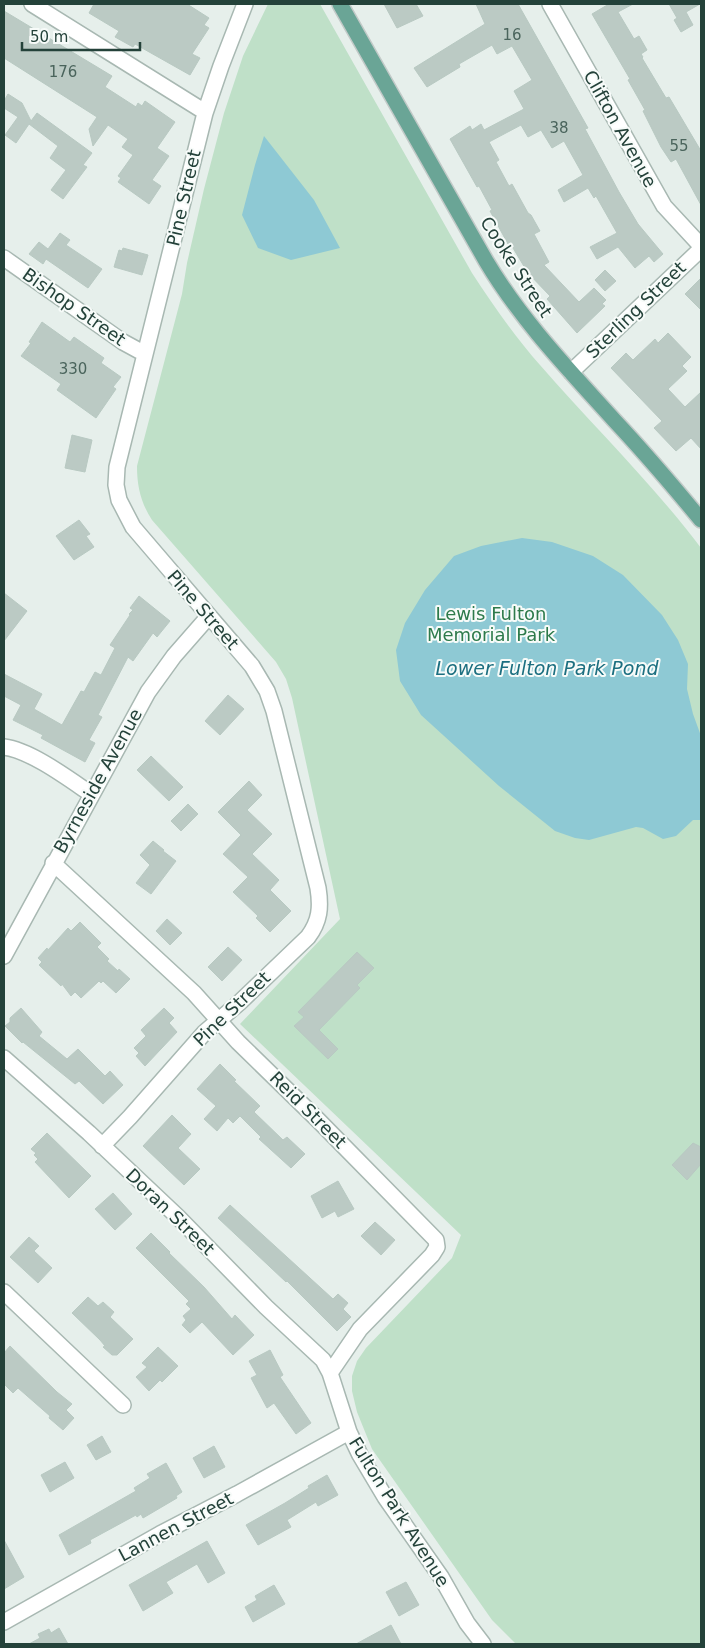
<svg xmlns="http://www.w3.org/2000/svg" width="705" height="1648" viewBox="0 0 705 1648" font-family="'DejaVu Sans',sans-serif">
	<rect width="100%" height="100%" fill="#e6efeb"/>
	<path fill="#bfe0c8" d="M268 4H320L472 273C493 305 515 337 540 365 593 426 652 483 701 548V1644H516L492 1620 372 1449 357 1412 352 1391V1376L357 1361 366 1348 452 1258 461 1235 240 1024 340 919 292 698 286 679 276 662 152 520C141 503 137 487 137 466L182 294 187 263 204 189 224 113 243 56Z"/>
	<path fill="#8ec9d4" d="M264 136 314 200 340 248 291 260 258 248 242 215 255 165Z
		M522 538 552 542 593 556 623 575 662 615 678 640 688 664 687 689 693 714 701 736V820H693L676 836 663 839 643 828 636 827 589 840 575 838 555 831 499 786 421 715 400 681 396 650 405 623 425 590 454 556 481 546Z"/>
	<path fill="#bbcac4" stroke="#b8c9c2" d="M94 4H187L209 18 204 25 209 28 192 54 200 58 190 75 135 44 133 47 115 37 119 31 89 13Z
		M384 4H416L423 16 397 28Z
		M476 4H518L588 128 585 129 619 192 638 224 663 254 654 262 649 256 635 268 618 247 597 259 590 247 617 233 596 196 594 198 588 188 564 202 558 190 583 175 564 141 552 148 541 130 528 137 521 125 489 142 499 160 496 162 509 186 512 184 528 213 531 215 540 231 534 234 549 262 544 265 579 302 594 288 606 300 602 304 605 306 577 333 547 299 550 296 528 273 510 243 508 244 490 211 492 210 479 186 477 187 450 139 470 126 472 130 481 124 484 130 524 109 514 91 532 80 512 46 497 54 492 45 459 64 460 67 427 87 414 68 485 24Z
		M609 4H633L618 12 634 39 639 36 647 50 641 54 643 57 642 58 666 98 669 97 701 151V205L676 159 671 162 661 147 643 111 645 110 628 80 630 79 592 14Z
		M669 4H700L686 12 693 25 681 32 674 20 677 18Z
		M4 11 112 76 105 87 136 107 138 103 142 106 145 101 175 122 157 148 169 156 152 180 161 186 149 204 118 182 121 178 118 176 133 155 122 147 128 139 108 125 93 146 89 129 97 117 4 58Z
		M8 94 22 103 31 121 37 113 92 153 83 165 87 167 63 199 51 190 66 170 50 158 58 146 29 124 16 143 5 135 18 117 4 108V101Z
		M60 233 70 240 66 245 102 269 88 288 46 259 43 264 29 254 39 242 48 249Z
		M123 248 148 255 142 275 114 267 119 250 122 251Z
		M605 270 616 281 605 291 595 280Z
		M701 278V310L685 294Z
		M42 322 70 342 74 337 104 358 101 363 121 377 113 387 116 389 96 418 57 390 61 384 21 356 31 343 29 342Z
		M668 333 691 357 682 366 687 371 668 389 685 407 701 392V449L691 438 676 451 654 428 662 421 611 368 626 353 633 360 655 339 658 343Z
		M72 435 92 440 85 472 65 468Z
		M79 520 90 534 86 536 94 547 74 560 56 536Z
		M4 593 27 611 4 641Z
		M139 596 170 621 157 637 153 633 133 661 128 657 98 715 102 717 89 740 95 743 85 762 41 738 43 735 13 720 21 705 4 696V674L42 694 34 709 62 725 81 691 84 692 95 672 101 675 115 648 110 645 130 615 129 614 133 610 130 608Z
		M228 695 244 709 220 735 205 721Z
		M151 756 183 787 169 801 137 770Z
		M249 781 262 795 247 810 272 834 252 854 279 880 270 890 291 911 270 932 256 918 258 916 233 892 248 877 223 854 241 835 218 812Z
		M188 804 198 814 181 831 171 821Z
		M153 841 164 850 163 851 176 861 151 894 136 883 150 865 140 855Z
		M167 919 182 933 170 945 156 931Z
		M80 922 101 943 97 947 109 959 107 961 118 971 119 969 130 979 116 993 103 981 101 983 99 981 81 998 75 992 71 996 62 984 61 986 39 965 42 962 38 958 47 948 48 950 68 928 71 931Z
		M228 947 242 960 222 981 208 967Z
		M357 952 374 968 357 985 360 988 319 1030 338 1049 328 1059 294 1026 304 1017 298 1012Z
		M21 1008 42 1032 39 1036 67 1059 78 1049 105 1076 110 1071 123 1085 103 1104 79 1081 75 1084 23 1042 22 1043 5 1026 10 1022V1018Z
		M164 1008 174 1018 169 1023 177 1032 145 1066 136 1056 139 1053 134 1048 146 1036 141 1030Z
		M220 1064 236 1080 234 1081 260 1106 254 1112 283 1140 287 1137 305 1154 291 1168 259 1139 261 1137 240 1116 233 1123 228 1118 217 1131 204 1119 216 1106 197 1089Z
		M172 1115 191 1134 178 1148 200 1169 184 1185 143 1146Z
		M47 1133 91 1176 69 1198 35 1162 38 1159 34 1155 36 1153 31 1149Z
		M693 1143 701 1147V1164L687 1180 672 1165Z
		M338 1181 354 1209 338 1217 335 1211 322 1218 311 1196Z
		M113 1193 132 1214 115 1230 95 1209Z
		M230 1205 333 1299 338 1294 348 1303 343 1309 351 1317 337 1331 287 1281 286 1282 218 1218Z
		M375 1222 395 1240 381 1255 361 1236Z
		M151 1233 170 1252 169 1253 204 1287 232 1319 235 1315 254 1335 233 1355 202 1322 190 1333 182 1325 186 1320 183 1316 191 1309 186 1304 189 1301 136 1248Z
		M29 1237 39 1246 34 1251 52 1268 38 1283 10 1257Z
		M88 1297 98 1306 103 1302 114 1312 110 1317 133 1339 117 1355H112L103 1347 105 1346 100 1340 72 1313Z
		M10 1346 57 1392 72 1404 66 1410 74 1418 63 1430 49 1418 50 1416 18 1388 13 1393 4 1384V1353Z
		M158 1347 178 1366 162 1382 160 1380 149 1391 136 1377 147 1367 142 1363Z
		M270 1350 283 1375 280 1377 311 1423 296 1434 274 1403 267 1408 251 1378 257 1375 249 1361Z
		M102 1436 111 1452 96 1460 87 1445Z
		M214 1446 225 1467 204 1478 193 1458Z
		M65 1462 74 1478 50 1492 41 1475Z
		M166 1463 182 1492 176 1496 177 1498 143 1518 141 1514 137 1517 136 1515 90 1540 91 1543 69 1555 59 1535 136 1491 134 1488 150 1478 147 1474Z
		M327 1475 338 1495 318 1506 316 1502 287 1520 291 1527 258 1545 246 1525 285 1503 309 1488 308 1486Z
		M4 1540 24 1577 4 1589Z
		M207 1541 225 1573 208 1583 197 1564 166 1582 173 1593 143 1611 129 1585Z
		M406 1582 419 1605 399 1616 386 1592Z
		M274 1585 285 1604 253 1622 245 1607 257 1600 255 1596Z
		M391 1625 401 1644H356Z
		M59 1628 68 1644H29L40 1638 38 1634 49 1629 51 1633Z"/>
	<g fill="none" stroke-linecap="round" stroke-linejoin="round">
		<g stroke="#a8b8b2" stroke-width="18">
			<path id="minor" d="M32 4 205 112
				M550 4 664 206 701 246
				M4 258 123 342 145 354
				M571 372 701 249
				M4 747C30 750 69 779 91 794
				M53 863 194 993 238 1042 318 1120 436 1240 437 1247 432 1255 360 1329 330 1373
				M4 956 148 692 174 656 209 616
				M4 1058 89 1133 178 1217 266 1307 323 1360 330 1373 349 1432 360 1455 385 1497 441 1577 467 1623 483 1644
				M102 1146 130 1117 205 1032 239 1003 308 937C320 921 321 907 318 888L274 711 267 691 252 666 133 527 119 500 116 485 117 467 205 113 221 66 245 4
				M4 1292 123 1405
				M4 1622 160 1534 237 1494 349 1432"/>
		</g>
		<g stroke="#c2cac8" stroke-width="18">
			<path id="major" d="M340 4 486 261C521 320 568 369 614 420 644 452 673 486 701 520"/>
		</g>
		<use href="#minor" stroke="#fff" stroke-width="15"/>
		<use href="#major" stroke="#6aa596" stroke-width="15"/>
	</g>
	<g text-anchor="middle" stroke-width="4" stroke-linejoin="round" paint-order="stroke">
		<g font-size="15" fill="#4a645c">
			<text x="512" y="40">16</text>
			<text x="63" y="77">176</text>
			<text x="559" y="133">38</text>
			<text x="679" y="151">55</text>
			<text x="73" y="374">330</text>
		</g>
		<g font-size="18" fill="#24423a" stroke="#f7fbf9">
			<text transform="translate(620 129) rotate(61)" y="6">Clifton Avenue</text>
			<text transform="translate(184 198) rotate(-77)" y="6">Pine Street</text>
			<text transform="translate(516 267) rotate(57)" y="6">Cooke Street</text>
			<text transform="translate(74 307) rotate(35)" y="6">Bishop Street</text>
			<text transform="translate(636 310) rotate(-44)" y="6">Sterling Street</text>
			<text transform="translate(203 610) rotate(49)" y="6">Pine Street</text>
			<text transform="translate(98 781) rotate(-61)" y="6">Byrneside Avenue</text>
			<text transform="translate(232 1009) rotate(-44)" y="6">Pine Street</text>
			<text transform="translate(308 1110) rotate(45)" y="6">Reid Street</text>
			<text transform="translate(170 1212) rotate(44)" y="6">Doran Street</text>
			<text transform="translate(399 1512) rotate(58)" y="6">Fulton Park Avenue</text>
			<text transform="translate(176 1527) rotate(-28)" y="6">Lannen Street</text>
		</g>
		<g font-size="18" fill="#2d7a4b" stroke="#f7fbf9">
			<text x="491" y="620">Lewis Fulton<tspan x="491" dy="21">Memorial Park</tspan></text>
		</g>
		<g font-size="19" font-style="italic" fill="#1c6f80" stroke="#f7fbf9">
			<text x="547" y="675">Lower Fulton Park Pond</text>
		</g>
	</g>
	<rect width="705" height="1648" fill="none" stroke="#24423a" stroke-width="10"/>
	<path d="M22 42v8h118v-8" fill="none" stroke="#24423a" stroke-width="2.5"/>
	<text x="30" y="42" font-size="15" fill="#24423a" stroke="#f7fbf9" stroke-width="4" paint-order="stroke">50 m</text>
</svg>
